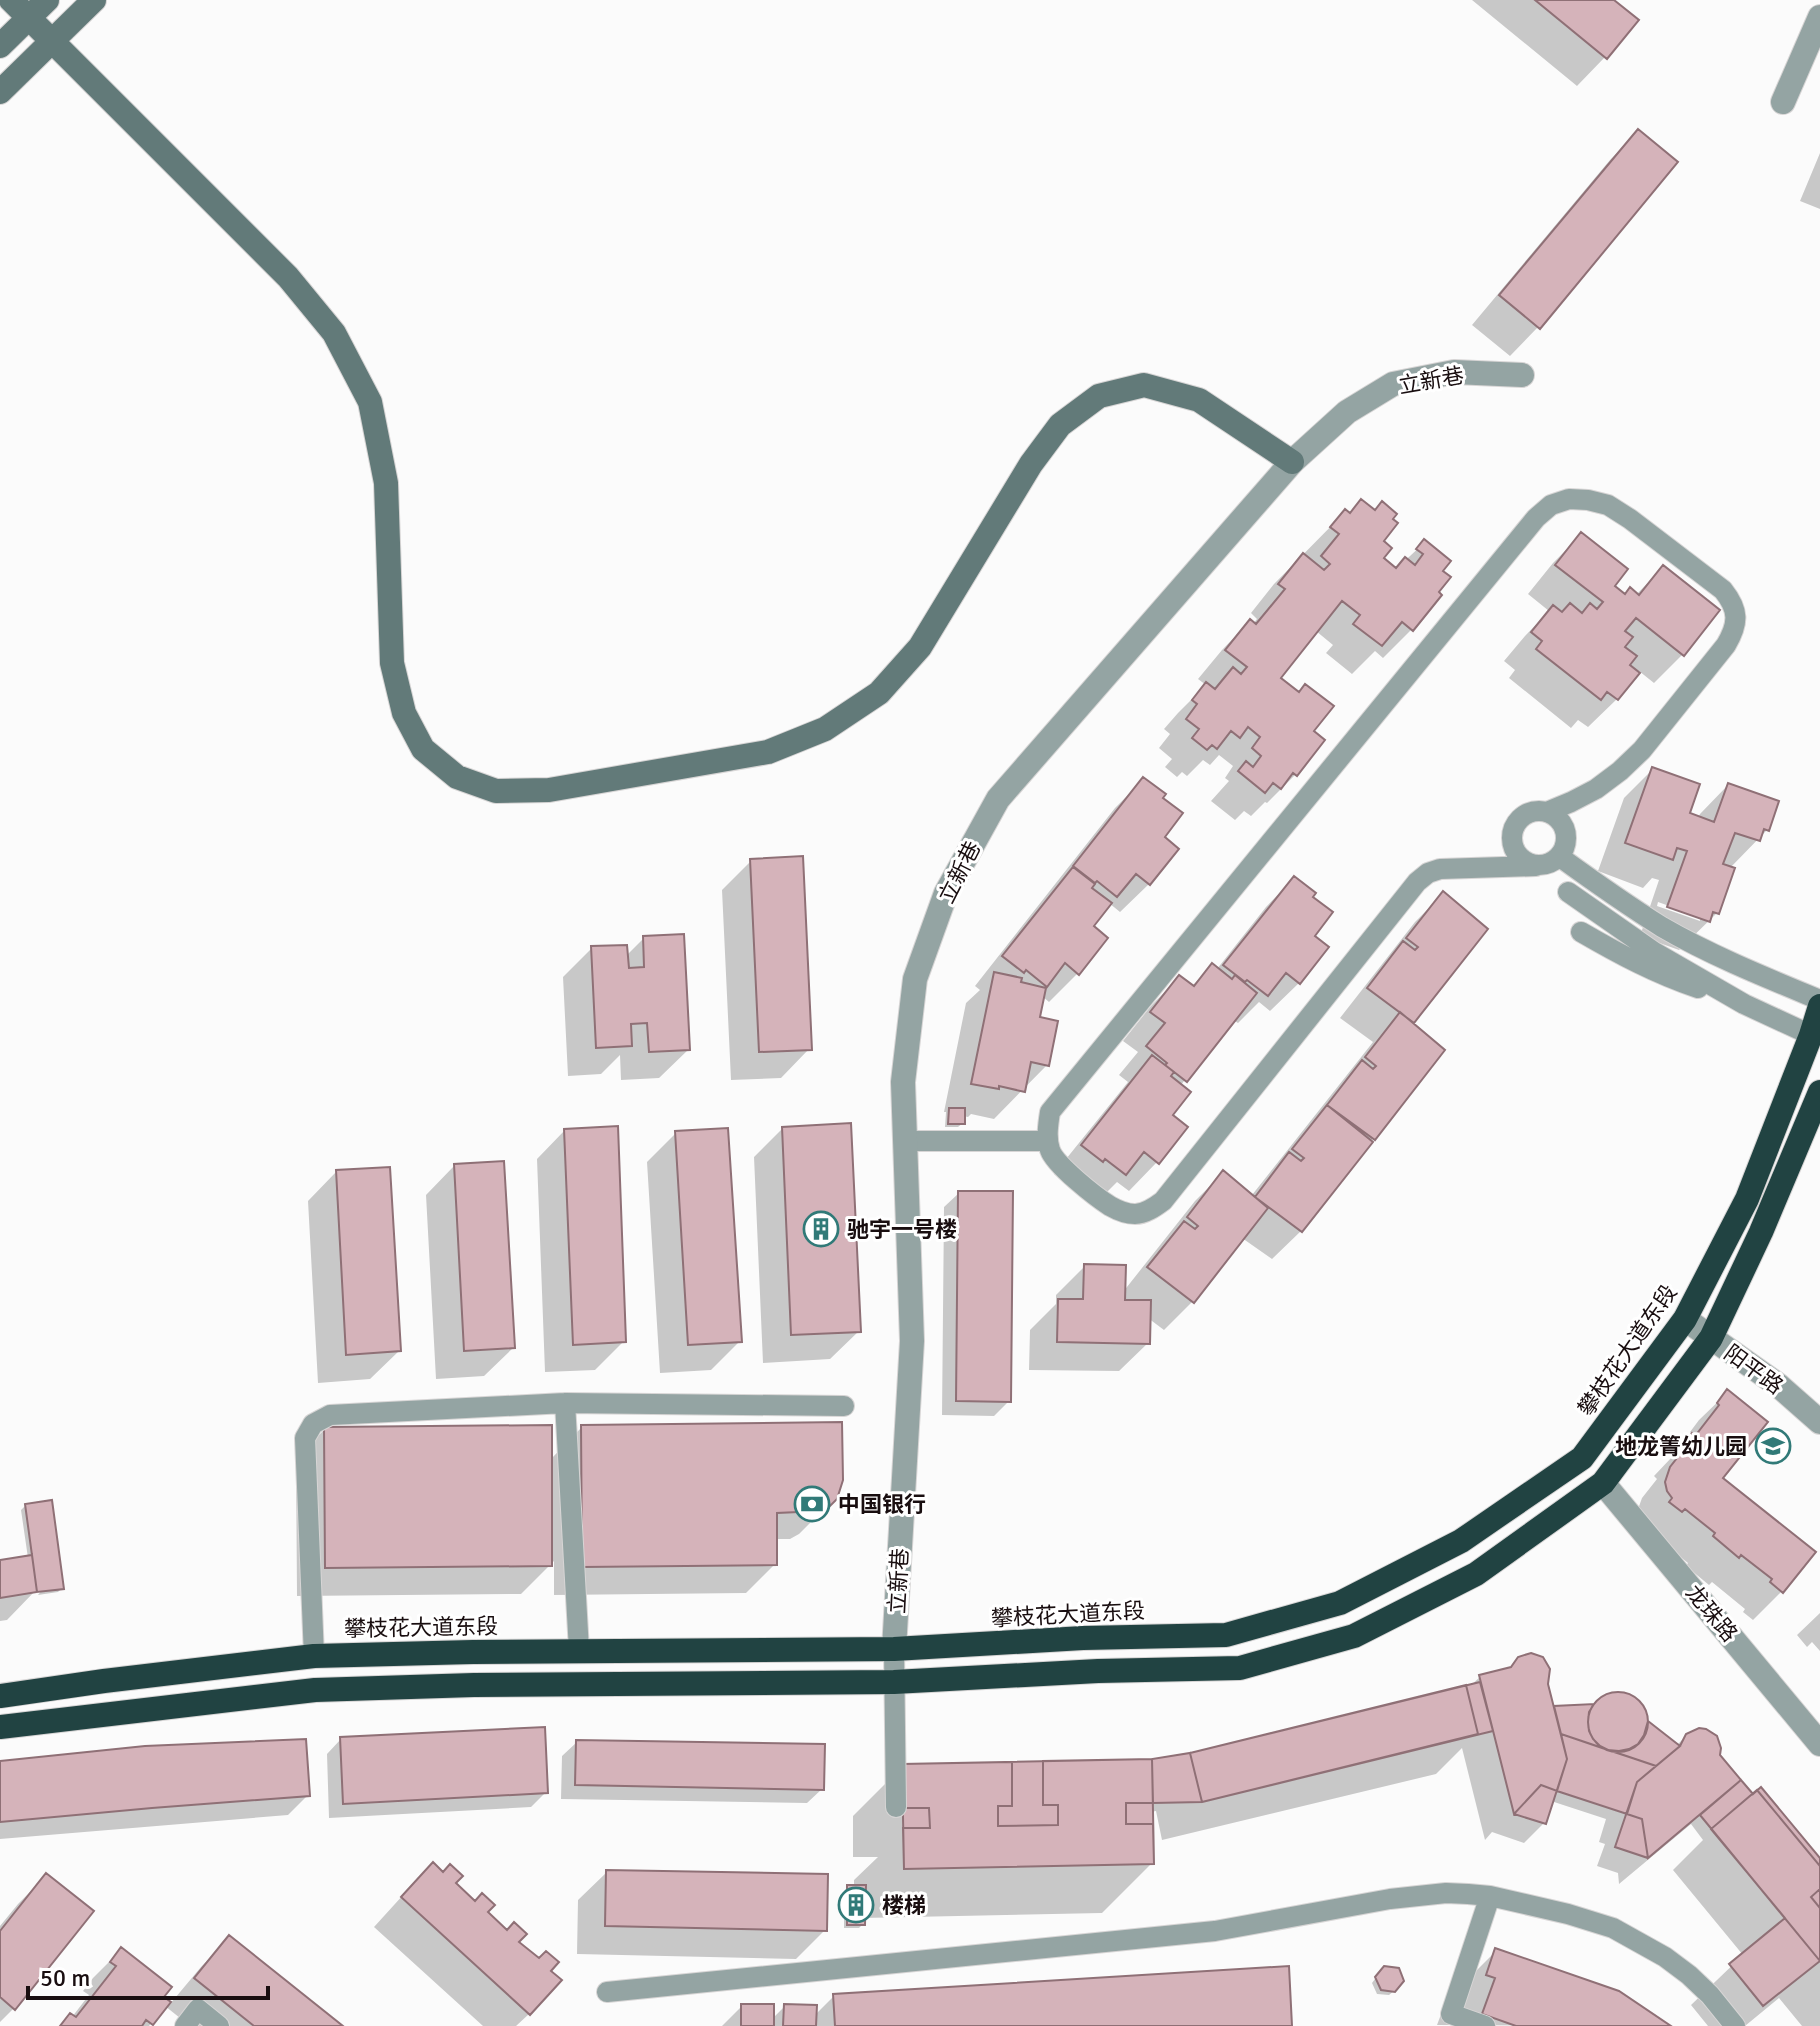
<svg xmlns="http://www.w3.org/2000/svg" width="1820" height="2026" viewBox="0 0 1820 2026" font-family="Signika,'Noto Sans SC',sans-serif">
	<rect width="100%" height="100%" fill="#fbfbfb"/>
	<path fill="#0003" fill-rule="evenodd" d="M1472 0H1611L1605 57 1577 86Z
		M1638 131 1538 327 1510 356 1472 325 1610 160Z
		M1820 153V209L1800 201Z
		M1345 512 1381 541V559L1395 570 1425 542 1440 571 1412 629 1383 658 1375 651 1352 674 1326 653 1333 645 1316 631 1278 678 1311 732 1322 741 1295 775 1267 803 1265 802 1251 816 1244 811 1235 820 1211 801 1229 781 1225 778 1233 766 1219 755 1210 765 1203 760 1187 776 1182 772 1177 777 1165 767 1172 759 1159 748 1170 734 1164 729 1178 713 1206 685 1198 679 1222 650 1250 621 1253 624 1257 619 1251 613 1274 584Z
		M1581 535 1612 586 1624 596 1636 595 1663 567 1683 654 1654 683 1639 671 1617 699 1588 727 1578 720 1571 728 1509 678 1515 670 1504 661 1525 636 1549 611 1528 594 1553 563Z
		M1653 769 1687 814 1698 818 1700 814 1728 785 1767 830 1729 869 1717 913 1679 950 1640 936 1659 880 1652 878 1643 888 1598 871 1624 798ZM1658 902 1700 917V921L1657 906Z
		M1144 779 1162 837 1149 884 1120 912 1109 903 1091 927 1078 973 1049 1002 1042 996 1037 1018 1047 1065 994 1119 971 1114 968 1117 963 1116V1123L958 1127H945L946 1112H944L966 1003 980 990 975 986 1115 808Z
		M751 861 809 1049 781 1078 731 1080 722 890Z
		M1294 878 1310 897 1312 936 1299 983 1270 1011 1259 1002 1238 1023 1233 1020 1180 1086 1157 1162 1129 1191 1117 1182 1096 1203 1073 1189 1054 1174 1128 1082 1119 1075 1138 1052 1123 1041 1151 1006 1179 977 1191 987 1212 966 1217 969 1266 907Z
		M1443 894 1485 929 1411 1023 1373 1138 1301 1231 1272 1259 1242 1238 1193 1301 1164 1330 1148 1318V1343L1119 1371 1029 1370 1030 1330 1056 1304V1295L1085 1266 1123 1292 1195 1201 1223 1173 1252 1195 1373 1042 1340 1018 1415 922Z
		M644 938 688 1050 659 1078 621 1080 620 1055 601 1074 568 1076 563 977 592 948 626 956Z
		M783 1128 859 1331 830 1359 763 1363 754 1157Z
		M565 1130 624 1341 595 1370 545 1372 537 1159Z
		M676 1133 740 1341 711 1370 660 1373 647 1162Z
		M454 1166 513 1348 484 1376 436 1379 426 1195Z
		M336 1172 399 1351 370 1379 318 1383 308 1201Z
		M959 1193 1009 1401 994 1416 942 1415 944 1207Z
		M1728 1392 1721 1478 1813 1552 1781 1592 1753 1620 1743 1612 1745 1609 1712 1582 1709 1585 1686 1566 1688 1563 1655 1536 1637 1512 1642 1498 1657 1479 1654 1476 1689 1439 1692 1434 1690 1432 1699 1420Z
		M582 1427 835 1498 799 1534 790 1539H775V1564L746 1593 554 1595V1561L521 1594 297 1596 296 1458 325 1429 550 1460Z
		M26 1505 62 1588 58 1592 38 1595 42 1590H36L7 1620 0 1621V1562L28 1558 21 1510Z
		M1820 1613V1651L1812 1642 1807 1647 1797 1635Z
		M1519 1658 1546 1684 1552 1708 1590 1706 1588 1713 1602 1699 1609 1695H1627L1635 1699 1641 1707 1647 1725 1676 1746 1687 1735 1718 1756 1752 1797 1820 1861V2026H1802L1779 1998 1745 2026H1708L1691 2005 1743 1955 1673 1870 1703 1840 1691 1824 1619 1884 1618 1873 1597 1866 1605 1844 1599 1842 1606 1819 1551 1801 1544 1823 1524 1843 1492 1832 1485 1840 1462 1748 1436 1774 1162 1840 1156 1811 1151 1812 1152 1863 1102 1913 863 1918V1924L859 1928H844V1891L848 1887H854V1880L878 1857H853V1816L903 1766 1152 1761 1188 1755 1470 1686 1480 1677 1508 1670Z
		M341 1739 546 1792 531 1807 329 1818 327 1754Z
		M577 1742 822 1789 807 1803 561 1799 562 1756Z
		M0 1763 308 1795 288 1815 0 1839Z
		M607 1872 825 1930 796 1959 577 1954 578 1900Z
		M46 1876 14 2008 0 2022V1926L18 1904Z
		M453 1884 548 1971 529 2014 516 2026H483L374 1927 404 1894Z
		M229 1938 339 2026H190L165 2006 149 2026H60L70 2016 72 2017 89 1995 83 1991 93 1978 121 1950 161 1997 170 2004 201 1967Z
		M1496 1951 1667 2026 1437 2025 1446 2001Z
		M1380 1972 1394 1991 1389 1995 1377 1994 1372 1983Z
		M834 1996 1289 2026H722L742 2006 772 2019 785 2006 815 2015Z"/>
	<path fill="#d5b3ba" stroke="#8f7076" stroke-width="2" d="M1535 0H1614L1639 20 1607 59Z
		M1638 129 1678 162 1540 329 1499 295Z
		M1361 499 1375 510 1382 501 1397 514 1393 519 1398 523 1384 541 1392 548 1384 558 1396 568 1405 557 1415 565 1423 554 1416 549 1424 539 1451 561 1443 571 1451 577 1439 592 1442 595 1413 631 1402 622 1382 646 1353 624 1360 615 1342 601 1281 678 1299 692 1305 684 1334 706 1314 731 1325 740 1297 776 1293 773 1281 789 1273 783 1265 793 1238 771 1246 761 1253 767 1261 756 1252 748 1260 737 1248 727 1240 738 1231 731 1217 749 1212 745 1207 750 1192 738 1199 729 1186 719 1197 704 1192 700 1206 682 1215 689 1233 667 1241 674 1247 667 1225 650 1250 619 1256 624 1285 589 1278 584 1303 553 1324 570 1330 564 1321 556 1339 534 1330 527 1345 509 1350 513Z
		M1581 532 1628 569 1615 586 1625 594 1630 587 1639 595 1663 565 1720 610 1684 656 1636 618 1625 631 1633 637 1625 647 1637 656 1630 665 1640 673 1618 700 1607 692 1601 700 1536 649 1542 641 1531 632 1553 605 1562 612 1570 603 1582 613 1590 603 1597 609 1603 602 1555 565Z
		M1652 767 1700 784 1690 813 1714 822 1728 783 1779 801 1769 831 1764 829 1760 841 1735 833 1723 864 1735 868 1719 914 1713 912 1710 922 1667 907 1687 851 1677 848 1673 860 1625 843Z
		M1143 777 1166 794 1163 798 1183 813 1165 837 1179 849 1150 885 1136 874 1117 897 1097 881 1095 883 1073 866Z
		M803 856 812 1050 759 1052 750 859Z
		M1073 867 1095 884 1092 888 1112 903 1094 926 1108 938 1079 975 1065 963 1047 987 1026 970 1024 973 1002 956Z
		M1294 876 1316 893 1313 897 1333 912 1315 936 1329 947 1300 984 1286 973 1268 996 1247 980 1245 982 1223 965Z
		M1443 891 1488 929 1414 1023 1367 988 1403 941 1415 950 1418 947 1406 938Z
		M684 934 690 1050 649 1052 647 1023 631 1024 632 1046 596 1048 591 946 627 945 629 968 644 967 643 936Z
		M1212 963 1232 979 1235 975 1257 993 1187 1082 1165 1065 1167 1063 1146 1046 1165 1023 1150 1012 1179 975 1194 986Z
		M994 972 1022 978 1021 982 1046 988 1040 1017 1058 1021 1049 1066 1031 1062 1025 1092 999 1086V1089L971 1084Z
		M1400 1012 1445 1050 1375 1140 1327 1105 1362 1060 1373 1069 1376 1066 1365 1057Z
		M1152 1055 1174 1072 1171 1076 1191 1092 1173 1115 1188 1127 1159 1164 1144 1152 1126 1175 1105 1159 1103 1162 1081 1145Z
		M1327 1105 1373 1142 1302 1232 1255 1197 1289 1152 1301 1161 1304 1158 1292 1149Z
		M949 1108H965V1124H948Z
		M851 1123 861 1332 791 1335 782 1127Z
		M618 1126 626 1342 573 1345 564 1129Z
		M728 1128 742 1342 688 1345 675 1131Z
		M504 1161 515 1348 464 1351 454 1164Z
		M390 1167 401 1351 346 1355 336 1170Z
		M1223 1170 1268 1208 1194 1303 1147 1267 1184 1221 1195 1229 1198 1226 1187 1217Z
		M958 1191H1013L1011 1402 956 1401Z
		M1084 1264 1126 1265 1125 1300H1151L1150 1344 1057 1342 1058 1299H1083Z
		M1727 1389 1768 1422 1723 1478 1816 1552 1783 1593 1770 1582 1772 1579 1741 1555 1739 1558 1713 1536 1715 1533 1685 1509 1682 1512 1669 1502 1672 1498 1667 1491 1665 1482 1670 1467 1684 1449 1681 1446 1692 1433 1695 1436 1719 1405 1717 1403Z
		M842 1422 843 1480 837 1499 830 1506 821 1511 777 1513V1565L582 1567 581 1425Z
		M552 1425V1566L325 1568 324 1427Z
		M52 1500 64 1589 37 1592 25 1504Z
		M32 1555 37 1592 0 1598V1560Z
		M1531 1653 1543 1657 1550 1669 1548 1684 1567 1759 1557 1791 1541 1785 1514 1814 1479 1675 1511 1667 1518 1657Z
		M1531 1653 1543 1657 1550 1669 1548 1684 1567 1759 1546 1824 1514 1814 1479 1675 1511 1667 1518 1657Z
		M1480 1682 1493 1731 1202 1802 1190 1753Z
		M1466 1685 1478 1734 1202 1802 1190 1753Z
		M1588 1722a30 30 0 1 1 60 0a30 30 0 1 1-60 0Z
		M1594 1704 1589 1712 1588 1722 1589 1731 1593 1739 1600 1746 1608 1750 1561 1734 1554 1706Z
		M1648 1721 1680 1746 1656 1766 1608 1750 1619 1751 1629 1749 1638 1744 1644 1735Z
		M545 1727 548 1793 343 1804 340 1737Z
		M1699 1728 1706 1729 1717 1736 1721 1748 1720 1755 1741 1780 1648 1858 1642 1819 1627 1814 1637 1782 1680 1746 1686 1734Z
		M1699 1728 1706 1729 1717 1736 1721 1748 1720 1755 1741 1780 1648 1858 1615 1847 1637 1782 1680 1746 1686 1734Z
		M1561 1734 1656 1766 1637 1782 1627 1814 1557 1791 1567 1759Z
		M306 1739 310 1796 152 1808 0 1822V1761L145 1746Z
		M576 1740 825 1744 824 1790 575 1785Z
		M1190 1753 1202 1802 1153 1803 1152 1759Z
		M1152 1759 1153 1803H1126V1824H1153L1154 1864 904 1869 903 1828H930L929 1808H903L902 1764 1012 1762V1806H998V1826L1058 1825V1805H1043V1761Z
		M1152 1759 1154 1864 904 1869 902 1764Z
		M1741 1780 1753 1794 1761 1787 1820 1858V1961L1700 1815Z
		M1757 1790 1820 1866V1889L1811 1897 1820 1908V1961L1763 2006 1729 1964 1785 1918 1711 1829Z
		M433 1862 443 1872 450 1864 463 1876 456 1883 475 1901 482 1893 495 1905 488 1912 507 1930 514 1922 527 1934 519 1942 539 1958 546 1951 559 1962 551 1971 562 1980 530 2015 401 1897Z
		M606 1870 828 1874 827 1931 605 1926Z
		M46 1873 94 1911 15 2010 0 1997V1931Z
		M847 1885H866L865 1925H847Z
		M229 1935 343 2026H254L194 1978Z
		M121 1947 172 1987 164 1997 171 2002 153 2025 146 2020 142 2026H60L70 2013 76 2017 116 1966 110 1962Z
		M1495 1948 1619 1991 1671 2026H1516L1482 2014 1495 1978 1486 1975Z
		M1289 1966 1292 2026H835L833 1994Z
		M1384 1966 1399 1968 1404 1981 1395 1992 1381 1990 1375 1977Z
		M741 2004H774V2026H741Z
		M784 2004 817 2005 816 2026H783Z"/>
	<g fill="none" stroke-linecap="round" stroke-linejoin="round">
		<g stroke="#d7d5d5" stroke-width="22">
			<path id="lane" d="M1512 838a27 27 0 1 1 54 0a27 27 0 1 1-54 0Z
				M1560 857C1593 881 1627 905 1662 927 1712 956 1767 978 1820 1000
				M1536 866 1440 869 1428 873 1417 882 1163 1201C1155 1207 1145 1214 1135 1214 1127 1214 1117 1210 1110 1206 1096 1197 1055 1165 1050 1150 1046 1138 1048 1125 1050 1112L1536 518 1551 505 1569 499 1588 500 1608 505 1630 519 1723 590C1739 610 1739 623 1726 645L1642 750 1620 771 1596 789 1571 802 1547 812
				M1568 892 1654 952 1744 1004 1811 1035
				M1581 932C1619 954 1656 974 1698 988
				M905 1141H1048
				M565 1403 579 1650
				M894 1649 896 1807
				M314 1656 305 1438 313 1424 330 1415 565 1403 844 1406
				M607 1992 1215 1931 1390 1899 1446 1893 1468 1894 1490 1896 1568 1914 1613 1928 1665 1957 1689 1975 1710 1995 1735 2026
				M185 2026 198 2009 219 2026
				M1485 2026 1451 2014 1490 1896"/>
		</g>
		<g stroke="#d7d5d5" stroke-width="26">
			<path id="street" d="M1783 102 1820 17
				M1685 1319 1778 1385 1820 1422
				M1603 1483 1820 1744
				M894 1649 912 1341 903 1082 915 979 946 893 998 799 1292 462 1347 412 1393 384 1454 372 1522 375"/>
		</g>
		<g stroke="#d7d5d5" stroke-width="26">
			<path id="secondary" d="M11 0 288 277 334 333 370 402 386 483 392 663 404 713 423 749 457 777 496 791 549 790 768 752 825 729 879 693 920 647 1031 464 1060 425 1099 396 1144 385 1199 400 1292 462
				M0 46 47 0
				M0 92 94 0"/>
		</g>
		<g stroke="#d7d5d5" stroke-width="26">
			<path id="highway" d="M0 1696 104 1681 314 1656 473 1652 894 1649 1083 1638 1226 1635 1340 1603 1461 1541 1582 1458 1685 1319 1747 1199 1811 1035 1820 1006
				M0 1727 315 1690 474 1685 894 1682 1098 1671 1240 1668 1354 1636 1476 1574 1603 1483 1711 1338 1761 1232 1820 1092"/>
		</g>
		<use href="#lane" stroke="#94a4a3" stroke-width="20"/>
		<use href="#street" stroke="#94a4a3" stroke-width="24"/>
		<use href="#secondary" stroke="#627a79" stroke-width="24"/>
		<use href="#highway" stroke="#214342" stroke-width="24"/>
	</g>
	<defs>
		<g id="building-ring" transform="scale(1.8)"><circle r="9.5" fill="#fff" stroke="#317a78" stroke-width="1.5"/><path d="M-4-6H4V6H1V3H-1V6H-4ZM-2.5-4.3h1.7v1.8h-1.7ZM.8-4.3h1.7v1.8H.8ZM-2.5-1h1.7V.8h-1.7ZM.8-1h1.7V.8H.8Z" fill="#317a78"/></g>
		<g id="school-ring" transform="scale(1.8)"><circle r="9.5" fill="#fff" stroke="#317a78" stroke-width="1.5"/><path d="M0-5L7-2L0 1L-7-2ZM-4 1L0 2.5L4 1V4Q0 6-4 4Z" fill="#317a78"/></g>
		<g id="bank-ring" transform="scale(1.8)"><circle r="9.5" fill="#fff" stroke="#317a78" stroke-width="1.5"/><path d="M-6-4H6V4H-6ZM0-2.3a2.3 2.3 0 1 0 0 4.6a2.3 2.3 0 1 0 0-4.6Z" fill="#317a78"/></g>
	</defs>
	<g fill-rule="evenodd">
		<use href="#building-ring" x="821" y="1229"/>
		<use href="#school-ring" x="1773" y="1446"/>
		<use href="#bank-ring" x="812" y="1504"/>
		<use href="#building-ring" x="856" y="1905"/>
	</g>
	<g text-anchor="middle" stroke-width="6" stroke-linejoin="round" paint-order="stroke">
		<g font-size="22" fill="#190e10" stroke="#fff">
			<text transform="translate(1431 380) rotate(-10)" y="8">立新巷</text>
			<text transform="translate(959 872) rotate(-63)" y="8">立新巷</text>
			<text transform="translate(1627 1350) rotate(-55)" y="8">攀枝花大道东段</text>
			<text transform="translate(1754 1369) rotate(36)" y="8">阳平路</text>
			<text transform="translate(898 1581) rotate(-87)" y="8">立新巷</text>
			<text transform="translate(1712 1613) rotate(50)" y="8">龙珠路</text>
			<text transform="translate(1068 1614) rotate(-3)" y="8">攀枝花大道东段</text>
			<text transform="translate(421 1627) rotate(-1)" y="8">攀枝花大道东段</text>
		</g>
		<g font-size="22" font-weight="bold" fill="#190e10" stroke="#fff" text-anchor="start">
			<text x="847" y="1237">驰宇一号楼</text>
			<text x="1747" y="1454" text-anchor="end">地龙箐幼儿园</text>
			<text x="838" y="1512">中国银行</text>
			<text x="882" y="1913">楼梯</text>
		</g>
	</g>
	<path d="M28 1986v12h240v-12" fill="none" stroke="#190e10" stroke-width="4"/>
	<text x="40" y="1986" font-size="24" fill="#190e10" stroke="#ffffff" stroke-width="6" paint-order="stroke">50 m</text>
</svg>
